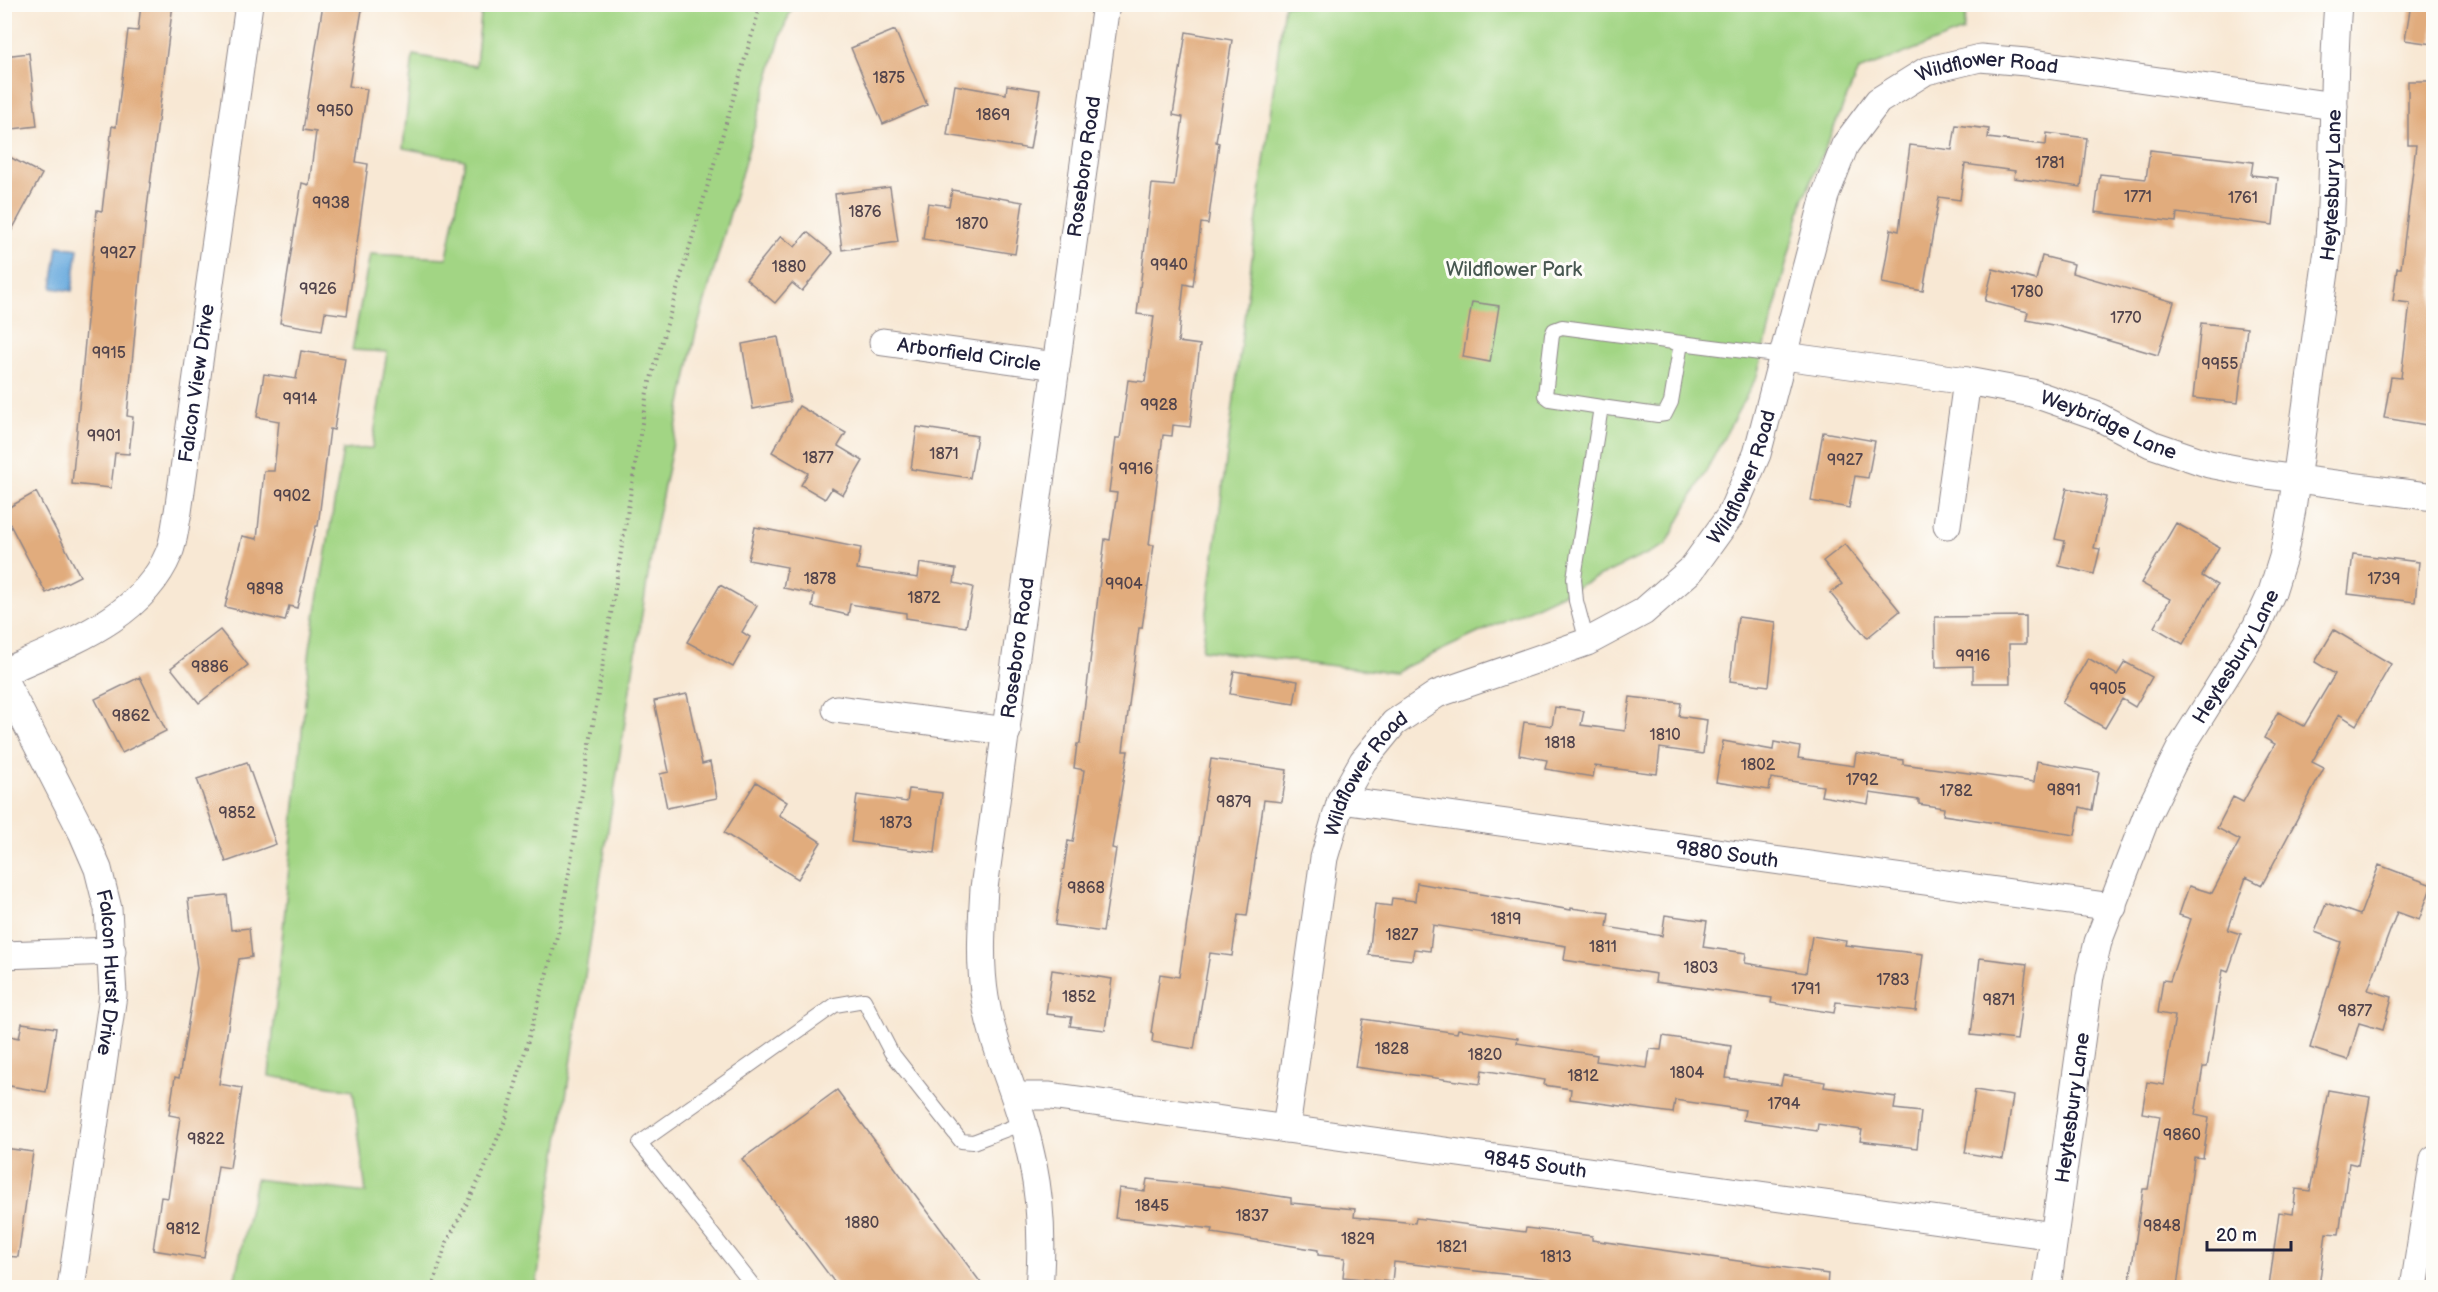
<svg xmlns="http://www.w3.org/2000/svg" width="2438" height="1292" viewBox="0 0 2438 1292" font-family="'Balsamiq Sans',sans-serif">
	<rect width="100%" height="100%" fill="#fdfcf7"/>
	<filter id="ink" filterUnits="userSpaceOnUse"><feTurbulence type="fractalNoise" baseFrequency=".0167" numOctaves="2"/><feDisplacementMap in="SourceGraphic" scale="12" xChannelSelector="R" yChannelSelector="G"/><feConvolveMatrix kernelMatrix="1 2 1 2 8 2 1 2 1" color-interpolation-filters="sRGB"/></filter>
	<filter id="wash" filterUnits="userSpaceOnUse"><feTurbulence type="fractalNoise" baseFrequency=".008" numOctaves="4" result="noise"/><feDisplacementMap in="SourceGraphic" scale="24" xChannelSelector="R" yChannelSelector="G"/><feGaussianBlur stdDeviation="1.35" result="paint"/><feColorMatrix in="noise" values="0 0 0 0 0 0 0 0 0 0 0 0 0 0 0 0 0 1.4 0 .05"/><feComposite in="paint" operator="in"/></filter>
	<g filter="url(#wash)">
		<rect width="100%" height="100%" fill="#f8e8d4"/>
		<path fill="#a2d584" stroke="#627c60" stroke-width="1.5" d="M482 5H793L781 35 695 336 656 525 536 1287H233L256 1179 366 1193 353 1090 269 1076 310 648 343 450 372 448 387 352 352 350 370 254 447 258 465 160 403 148 413 55 476 66Z
			M1284 5H1968L1963 31 1858 71 1803 200 1757 376 1666 545 1393 673 1202 650Z"/>
		<path fill="#6babde" stroke="#46668c" stroke-width="1.5" d="M58 246 78 249 72 291 52 288Z"/>
		<g id="blocks">
			<path fill="#e1ac7d" d="M141 4H173L146 216 127 416 133 417 129 454 115 453 111 488 72 484 97 210 102 211 112 126 116 127 128 30 138 31Z
				M323 4H363L349 86 367 89 356 162 368 164 347 315 325 312 322 330 280 323 302 183 309 185 316 132 303 130Z
				M2411 4H2433V44L2405 40Z
				M895 30 927 105 883 124 851 48Z
				M1186 32 1232 40 1216 142 1219 143 1208 224 1201 223 1193 286 1184 284 1178 342 1200 345 1190 427 1173 425 1172 436 1163 435 1149 545H1154L1142 628H1139L1123 751H1128L1112 848 1116 849 1103 932 1055 925 1068 841 1073 842 1084 770 1074 768 1077 744H1080L1105 539 1110 540 1117 493 1109 492 1116 438H1120L1128 380 1145 382 1154 316 1137 314 1152 184 1174 186 1183 117 1173 115Z
				M29 53 37 126 4 130V56Z
				M2408 81H2433V426L2384 418 2391 377 2401 378 2410 303 2393 301 2397 268H2401L2416 145H2408Z
				M955 85 1006 94 1007 85 1040 90 1030 149 947 135Z
				M1956 125 1989 129 1988 138 2046 145 2047 133 2087 138 2081 187 2014 178 2015 171 1965 164 1960 200 1939 197 1923 291 1882 283 1891 229 1899 231 1910 145 1952 150Z
				M2150 150 2253 162 2251 175 2278 178 2273 225 2177 213 2176 222 2095 212 2100 174 2146 179Z
				M4 154 42 174 4 245Z
				M890 187 898 242 842 250 835 194Z
				M952 190 1023 202 1015 254 923 239 928 203 949 206Z
				M807 232 833 253 802 291 792 283 775 303 746 279 781 236 795 247Z
				M2042 256 2074 264 2072 273 2174 302 2158 355 2058 326 2026 320 2028 312 1985 301 1993 269 2036 280Z
				M1472 302 1499 306 1490 362 1463 357Z
				M2201 323 2247 328 2238 403 2193 398Z
				M778 337 790 402 753 409 742 344Z
				M301 351 345 358 334 430 330 429 318 526H316L297 608 289 606 285 621 225 607 242 536 257 539 264 471H274L279 421 257 417 264 374 296 379Z
				M799 406 846 433 838 446 863 461 843 495 832 488 825 499 801 485 808 473 772 452Z
				M917 427 977 436 970 478 911 469Z
				M1823 432 1875 441 1868 478 1855 476 1849 508 1811 501Z
				M2067 488 2106 497 2094 548 2100 549 2094 574 2059 566 2065 541 2055 539Z
				M36 492 80 576 46 593 4 513V510Z
				M2176 523 2219 547 2202 576 2217 585 2183 644 2154 627 2170 599 2141 583Z
				M755 527 861 548 857 569 918 578 920 563 956 569 954 583 973 587 966 627 906 618V613L850 604 848 615 812 607 814 594 783 588 787 567 748 560Z
				M1845 544 1900 611 1867 638 1830 593 1842 584 1823 561Z
				M2353 554 2419 562 2415 602 2348 594Z
				M720 585 757 606 742 632 750 637 733 667 687 642Z
				M2026 616V644H2009L2010 683H1973V666L1936 667 1935 617Z
				M1738 617 1776 622 1769 686 1730 681Z
				M220 630 248 665 199 703 171 668Z
				M2334 630 2391 664 2356 725 2339 714 2312 762 2324 768 2262 885 2246 877 2228 930 2241 934 2228 972 2223 970 2207 1067H2203L2195 1115 2209 1118 2203 1158 2194 1157 2177 1287H2129L2143 1189H2148L2160 1116 2142 1113 2147 1082 2164 1085 2175 1016 2158 1013 2163 980 2170 981 2191 919 2179 915 2189 886 2212 893 2240 840 2217 828 2233 797 2243 802 2275 744 2264 738 2278 712 2304 726 2335 674 2315 662Z
				M2088 658 2117 675 2125 662 2152 677 2135 707 2122 699 2105 728 2062 703Z
				M1234 671 1298 681 1294 704 1230 694Z
				M140 677 166 731 122 753 95 699Z
				M687 694 702 764 710 762 717 798 667 808 660 774 669 772 654 701Z
				M1630 697 1681 703 1679 716 1707 720 1703 754 1660 748 1657 774 1595 766 1593 777 1545 769 1547 760 1519 755 1524 722 1552 726 1555 707 1584 711 1581 725 1625 731Z
				M1723 741 1773 750 1774 742 1800 747 1798 758 1854 766 1856 753 1903 760V764L2034 782 2037 761 2099 772 2092 810 2080 807 2075 835 1943 815 1944 808 1919 804V800L1870 793 1868 804 1821 796 1823 786 1771 778 1769 790 1716 782Z
				M1211 759 1287 770 1282 802 1264 800 1247 916 1238 915 1232 956 1210 953 1194 1049 1152 1042 1153 1034 1151 1033 1160 974 1179 977Z
				M247 762 276 844 226 862 197 779Z
				M756 782 787 802 779 815 821 842 798 879 724 833Z
				M909 789 942 793 935 853 851 842 857 795 907 802Z
				M2379 865 2432 885 2419 920 2397 912 2368 990 2392 997 2383 1030 2359 1023 2348 1060 2310 1048 2341 942 2315 932 2326 903 2360 915Z
				M1417 883 1571 910V908L1609 913 1607 927 1662 936 1665 915 1707 921 1703 947 1746 953 1745 963 1806 973 1812 936 1846 941 1845 945 1923 954 1916 1011 1836 1002 1834 1013 1771 1003 1772 998 1655 982 1656 974 1564 960 1566 946 1433 925 1430 951 1414 949 1412 960 1369 955 1375 904 1391 906 1392 898 1415 901Z
				M227 895 231 930 249 928 252 957 239 959 219 1084 242 1088 230 1168 218 1166 204 1258 153 1250 161 1197 168 1198 180 1117 169 1115 175 1077 179 1078 197 968 188 899Z
				M1980 958 2027 964 2017 1040 1971 1035Z
				M1052 970 1112 979 1105 1030 1070 1026 1072 1017 1046 1014Z
				M1363 1019 1457 1033 1458 1029 1518 1038 1517 1043 1597 1055 1596 1061 1647 1068 1650 1049 1661 1050 1663 1036 1731 1046 1726 1078 1781 1085 1783 1075 1825 1082 1824 1087 1896 1097 1894 1109 1921 1112 1917 1148 1860 1141 1862 1130 1818 1124 1817 1131 1743 1120 1745 1110 1675 1100 1673 1113 1570 1099 1571 1089 1544 1085 1545 1080 1482 1070 1480 1084 1355 1067Z
				M22 1023 56 1028 46 1092 4 1085V1035L19 1038Z
				M837 1090 984 1287H838L742 1159Z
				M1975 1090 2013 1096 2003 1159 1965 1153Z
				M2328 1090 2370 1097 2358 1165 2349 1163 2339 1234 2326 1233 2319 1287H2269L2279 1212 2293 1214 2296 1189 2310 1191Z
				M4 1148 33 1152 18 1257 4 1256Z
				M1147 1179 1220 1187 1291 1198V1203L1355 1209 1354 1217 1415 1223 1416 1218 1525 1232 1526 1228 1592 1236V1240L1828 1274 1827 1287H1547L1548 1279 1394 1262 1392 1282 1343 1277 1345 1258 1318 1255V1250L1212 1233 1213 1229 1115 1218 1119 1188 1145 1191Z"/>
		</g>
	</g>
	<g filter="url(#ink)">
		<use href="#blocks" fill-opacity="0" stroke="#8d8588" stroke-width="1.5"/>
		<g fill="none" stroke-linecap="round" stroke-linejoin="round">
			<g stroke="#8d8588" stroke-width="16">
				<path id="service" d="M1601 407 1550 399 1545 395 1552 335 1554 330 1562 327 1681 343
					M1587 642 1576 601 1574 578 1601 407 1658 415 1665 414 1671 402 1681 343 1784 356
					M755 1288 640 1143 835 1005 864 1000 891 1052 961 1141 973 1142 1023 1123"/>
			</g>
			<g stroke="#8d8588" stroke-width="29">
				<g id="minor">
					<path id="s1" d="M883 342 1056 366"/>
					<path id="s2" d="M1784 356 1967 381 2032 393 2095 415 2151 444 2209 464 2267 475 2434 497"/>
					<path d="M1947 525 1967 381"/>
					<path id="s3" d="M4 672C65 644 141 620 169 553 174 541 175 526 178 512L249 4"/>
					<path id="s4" d="M4 680 82 832 98 869 108 909 113 995 71 1288"/>
					<path d="M836 709 1007 731"/>
					<path id="s5" d="M1341 800 2113 907"/>
					<path d="M4 955 112 951"/>
					<path id="s6" d="M1015 1096H1050L2054 1236"/>
					<path id="s7" d="M1286 1129 1324 858 1341 800 1363 761 1394 723 1437 694 1587 642 1643 612 1691 570 1730 516 1757 454 1825 196 1845 145 1878 101 1926 71 1980 58 2026 62 2334 106"/>
					<path id="s8" d="M1039 1288C1044 1229 1039 1177 1022 1120 1010 1079 992 1041 985 998 979 961 982 924 984 888L1106 4"/>
					<path id="s9" d="M2047 1288 2090 976 2098 942 2147 815 2180 749 2256 627 2272 592 2283 557 2292 509 2328 250C2336 168 2331 86 2338 4"/>
					<path d="M2414 1288 2434 1159"/>
				</g>
			</g>
			<path stroke="#8d8588" stroke-width="4" stroke-dasharray="1.5 4.5" stroke-linecap="butt" d="M432 1288 447 1242 484 1170 507 1116 561 922 647 392 761 4"/>
			<use href="#service" stroke="#fff" stroke-width="14"/>
			<use href="#minor" stroke="#fff" stroke-width="27"/>
		</g>
	</g>
	<g text-anchor="middle" stroke-width="6" stroke-linejoin="round" paint-order="stroke">
		<g font-size="16" fill="#52444c">
			<text x="889" y="83">1875</text>
			<text x="335" y="116">9950</text>
			<text x="993" y="120">1869</text>
			<text x="2050" y="168">1781</text>
			<text x="2138" y="202">1771</text>
			<text x="2243" y="203">1761</text>
			<text x="331" y="208">9938</text>
			<text x="865" y="217">1876</text>
			<text x="972" y="229">1870</text>
			<text x="118" y="258">9927</text>
			<text x="1169" y="270">9940</text>
			<text x="789" y="272">1880</text>
			<text x="318" y="294">9926</text>
			<text x="2027" y="297">1780</text>
			<text x="2126" y="323">1770</text>
			<text x="109" y="358">9915</text>
			<text x="2220" y="369">9955</text>
			<text x="300" y="404">9914</text>
			<text x="1159" y="410">9928</text>
			<text x="104" y="441">9901</text>
			<text x="944" y="459">1871</text>
			<text x="818" y="463">1877</text>
			<text x="1845" y="465">9927</text>
			<text x="1136" y="474">9916</text>
			<text x="292" y="501">9902</text>
			<text x="820" y="584">1878</text>
			<text x="2384" y="584">1739</text>
			<text x="1124" y="589">9904</text>
			<text x="265" y="594">9898</text>
			<text x="924" y="603">1872</text>
			<text x="1973" y="661">9916</text>
			<text x="210" y="672">9886</text>
			<text x="2108" y="694">9905</text>
			<text x="131" y="721">9862</text>
			<text x="1665" y="740">1810</text>
			<text x="1560" y="748">1818</text>
			<text x="1758" y="770">1802</text>
			<text x="1862" y="785">1792</text>
			<text x="2064" y="795">9891</text>
			<text x="1956" y="796">1782</text>
			<text x="1234" y="807">9879</text>
			<text x="237" y="818">9852</text>
			<text x="896" y="828">1873</text>
			<text x="1086" y="893">9868</text>
			<text x="1506" y="924">1819</text>
			<text x="1402" y="940">1827</text>
			<text x="1603" y="952">1811</text>
			<text x="1701" y="973">1803</text>
			<text x="1893" y="985">1783</text>
			<text x="1806" y="994">1791</text>
			<text x="1079" y="1002">1852</text>
			<text x="1999" y="1005">9871</text>
			<text x="2355" y="1016">9877</text>
			<text x="1392" y="1054">1828</text>
			<text x="1485" y="1060">1820</text>
			<text x="1687" y="1078">1804</text>
			<text x="1583" y="1081">1812</text>
			<text x="1784" y="1109">1794</text>
			<text x="2182" y="1140">9860</text>
			<text x="206" y="1144">9822</text>
			<text x="1152" y="1211">1845</text>
			<text x="1252" y="1221">1837</text>
			<text x="862" y="1228">1880</text>
			<text x="2162" y="1231">9848</text>
			<text x="183" y="1234">9812</text>
			<text x="1358" y="1244">1829</text>
			<text x="1452" y="1252">1821</text>
			<text x="1556" y="1262">1813</text>
		</g>
		<g font-size="20" fill="#22223b" stroke="#fdfcf7">
			<text dy="7" stroke="none"><textPath href="#s7" startOffset="1395">Wildflower Road</textPath></text>
			<text dy="7" stroke="none"><textPath href="#s8" startOffset="1136">Roseboro Road</textPath></text>
			<text dy="7" stroke="none"><textPath href="#s9" startOffset="1154">Heytesbury Lane</textPath></text>
			<text dy="7" stroke="none"><textPath href="#s1" startOffset="87">Arborfield Circle</textPath></text>
			<text dy="7" stroke="none"><textPath href="#s3" startOffset="381">Falcon View Drive</textPath></text>
			<text dy="7" stroke="none"><textPath href="#s2" startOffset="334">Weybridge Lane</textPath></text>
			<text dy="7" stroke="none"><textPath href="#s7" startOffset="873">Wildflower Road</textPath></text>
			<text dy="7" stroke="none"><textPath href="#s8" startOffset="650">Roseboro Road</textPath></text>
			<text dy="7" stroke="none"><textPath href="#s9" startOffset="668">Heytesbury Lane</textPath></text>
			<text dy="7" stroke="none"><textPath href="#s7" startOffset="369">Wildflower Road</textPath></text>
			<text dy="7" stroke="none"><textPath href="#s5" startOffset="390">9880 South</textPath></text>
			<text dy="7" stroke="none"><textPath href="#s4" startOffset="316">Falcon Hurst Drive</textPath></text>
			<text dy="7" stroke="none"><textPath href="#s9" startOffset="182">Heytesbury Lane</textPath></text>
			<text dy="7" stroke="none"><textPath href="#s6" startOffset="525">9845 South</textPath></text>
		</g>
		<g font-size="20" fill="#485851" stroke="#fdfcf7">
			<text x="1514" y="276">Wildflower Park</text>
		</g>
	</g>
	<rect width="2438" height="1292" fill="none" stroke="#fdfcf7" stroke-width="24"/>
	<path d="M2207 1241v9h84v-9" fill="none" stroke="#22223b" stroke-width="3"/>
	<text x="2216" y="1241" font-size="18" fill="#22223b" stroke="#fdfcf7" stroke-width="4.5" paint-order="stroke">20 m</text>
</svg>
